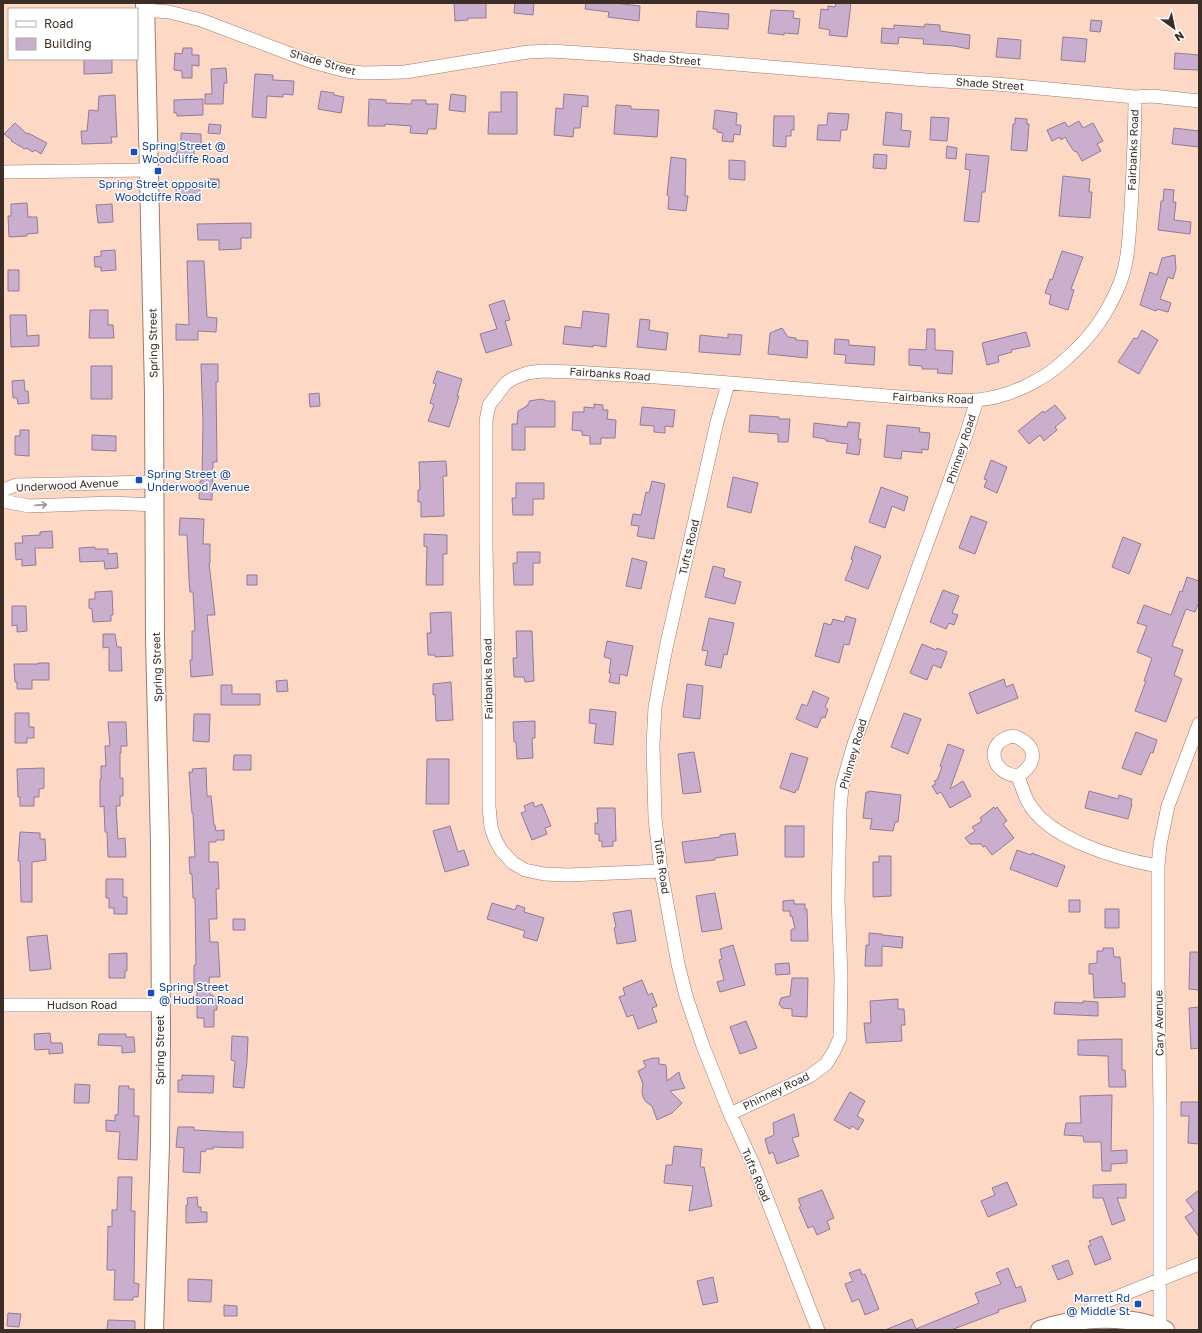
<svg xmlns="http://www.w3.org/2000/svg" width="1202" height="1333" viewBox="0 0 1202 1333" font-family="'Golos Text',sans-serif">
	<rect width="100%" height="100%" fill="#fdd8c4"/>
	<path fill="#c9afcd" stroke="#937b97" d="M454 3H486V18H468V20L455 21Z
		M515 3H534L533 15 514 13Z
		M586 3H614L640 6 639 21 608 17 609 12 585 9Z
		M836 3H851L847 37 829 35 830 30 819 28 821 9 828 10V6L835 7Z
		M771 10 794 11 793 18 800 19 798 34 784 33V35L768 33Z
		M697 11 729 14 728 29 696 27Z
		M1091 20 1102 21 1100 32 1090 31Z
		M925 24 940 25V31L970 35 969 49 954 46 923 44 924 39 899 37 898 44 881 43 882 28 894 29V25L924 27Z
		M1063 37 1087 39 1085 62 1061 60Z
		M998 38 1021 40 1020 59 996 57Z
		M183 48H192V55H199V66L192 65V78H182V71L174 70 175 53 182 54Z
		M1175 53 1199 55V70L1174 69Z
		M84 59H112V73L84 74Z
		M226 68 227 83H224L223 104H205V94H212L211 69Z
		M255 74 273 75V80L294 81 293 95 283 94V97L267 96 266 118 252 117Z
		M321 91 334 93V95L344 97 341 113 318 109Z
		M501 92H517V134H488L489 112H501Z
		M451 94 466 96 465 112 449 110Z
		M564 94 588 96V107L582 106 580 128H574L573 137 554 135 556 108 563 109Z
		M115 95 117 137H111L112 143 82 144 81 131H87L89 110 98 111 99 96Z
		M203 99V115L177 116V113H174V100Z
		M369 99 386 100V103L411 104 412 100H426V104H438L436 129H428L427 134 410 133 411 126 385 124V126H368Z
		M616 105 631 106V109L659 110 657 137 614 134Z
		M715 110 737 113 736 125H741L740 135 734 134 733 142 722 141 723 133 717 132V129H713Z
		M886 112 902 114 901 130 911 131 909 147 883 145Z
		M828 113 849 114 847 130H841L840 141 817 140 818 125H827Z
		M774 116H794V130H791V136H786V147L773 146Z
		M931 117 949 118 947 141 930 140Z
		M1015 118 1027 119V124H1029L1027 151 1011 150 1013 124H1015Z
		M1079 121 1083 128 1093 123 1103 141 1097 144 1101 151 1082 161 1077 152 1074 151 1069 144 1065 137 1061 140 1060 137 1052 141 1047 130 1065 122 1068 127Z
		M15 123 27 134 28 133 47 143 41 154 35 150 33 152 26 148 25 149 11 141 12 140 4 134Z
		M209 124 221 125 220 134 208 133Z
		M1174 128 1199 131V147L1172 144Z
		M181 133 201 134V144L194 143V163H176L177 144H181Z
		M947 146 957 148 956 159 946 158Z
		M874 154 887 155 886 169 873 168Z
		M966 154 989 156 985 192H982L979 222 964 221 970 170 965 169Z
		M671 157 686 159 685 196H688L686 211 668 209 669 196 667 195Z
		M729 160 745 161V180L729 179Z
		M1063 176 1090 179 1089 192H1092L1090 218 1059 216Z
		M208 179H219V188L209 189Z
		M176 186 200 187 199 202 176 201Z
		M1164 189 1174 190 1173 202H1176L1174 220 1191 222 1190 234 1158 230 1161 201H1163Z
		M27 203 28 217H37L38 233 27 234V236L9 237 8 216H11V204Z
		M112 204 113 222 98 223 96 205Z
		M251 223V238H241V249L219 250V240H198L197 224Z
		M115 250 116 270 101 271V267H95L94 257 101 256V251Z
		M1062 251 1083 257 1071 289 1074 290 1068 310 1049 304 1051 295 1045 293 1050 279 1052 280Z
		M1175 255 1176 269 1173 279 1168 277 1160 299 1171 303 1168 312 1157 309 1156 311 1140 305 1150 272 1157 275 1162 258Z
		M187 261H204L207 317 217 318 216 332 198 331V340H176V324L189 325Z
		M8 270H19V291H8Z
		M504 300 510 320 505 321 512 345 486 353 480 334 497 329 489 305Z
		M90 310H108V325H113L114 338H89Z
		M583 311 609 314 606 347 593 345V347L563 344 565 326 581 328Z
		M10 315H26L27 336 39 335V346L11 347Z
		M640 319 650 320 649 330 668 333 666 350 637 347Z
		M782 328 788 337 796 338V340L808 341 807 358 768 354 770 333Z
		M927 329H935V350L953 351 952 374 937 373 938 369H922V366L909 365V349L926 350Z
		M1142 330 1158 340 1139 374 1118 362 1134 338 1137 339Z
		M1026 332 1030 346 1011 350 1012 352 998 356 999 362 987 365 982 343Z
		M728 334 742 335 740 355 699 352 700 335 728 338Z
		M835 339 849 340V345L875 347 874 365 845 363 846 355 834 354Z
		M201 364H218V382H216L217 462H213L212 500 199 499 200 481H202L203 422Z
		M91 366H112V399H91Z
		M437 371 462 379 457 396H459L449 427 428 421 434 405 430 403 436 384 433 383Z
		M24 380 25 391H28L29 403 18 404 17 398H13L12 381Z
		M319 393 320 406 310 407 309 394Z
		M542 399 547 401H555V427H525V450H512V424H517L518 411 527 406V405L529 404V401Z
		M594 404 603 405V410H608L607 419 616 420 615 438H601V444H590V436L582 435V431L572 430 573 412H584V407L594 408Z
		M1055 405 1066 418 1055 427 1057 430 1044 441 1040 435 1029 444 1018 431 1043 411 1044 413Z
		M642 407 675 410 673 427 665 426V433L654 432V426L640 425Z
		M750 415 779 417V419H790L788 442H778V434L749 432Z
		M848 422 860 423 858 439H861L859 455 846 453 848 444 826 441V439L813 437 814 423 847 427Z
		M887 425 920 428 919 432 930 433 928 450 922 449V453L902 451 901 459 884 457Z
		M20 430H29V456L15 455V436H20Z
		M92 435 116 436V451L92 450Z
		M991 460 1007 467 997 493 984 487 987 480 984 479Z
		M446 461 447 476H443L444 516 421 517V502H418V490H420L419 462Z
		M733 477 758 483 751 513 727 507Z
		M652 481 665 484 654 539 637 536 639 526 631 525 633 514 641 515 646 492 649 493Z
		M516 483H544V499H533V515H513L512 498H516Z
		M881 487 908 497 904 511 892 506 885 528 869 522Z
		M971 516 987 522 975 554 959 548Z
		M180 518 204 519 203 544H210V563H209L215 615H207L213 675 191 677 190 660H192V631H195L193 592H190L189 579 187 535H179Z
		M52 531 53 548H35L36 565 22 566V559L16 560 15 543H23L22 536 40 535V532Z
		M424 534 447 535V554H443V585H426L427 547 424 546Z
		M1123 537 1141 544 1129 574 1112 567Z
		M855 546 881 556 868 589 845 580 853 560 851 559Z
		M95 547V549H108V554L117 553 118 568 105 569 104 561 80 562 79 548Z
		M517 552H540V563H533V585H514L513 563H517Z
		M632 558 647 562 641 589 626 586Z
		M713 566 725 569 723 577 741 582 735 604 705 597Z
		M247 575H257V585H247Z
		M1187 577 1199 581V602L1195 612 1186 609 1172 646 1183 650 1174 675 1182 679 1166 722 1135 711 1146 681H1144L1152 658 1137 652 1147 626 1137 623 1144 605 1171 615 1180 591 1182 592Z
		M943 590 959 596 952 613 958 615 954 625 949 623 946 629 930 622Z
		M112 591 113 615H111V621L93 622 92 609 89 608V599H95V592Z
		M12 606H26L27 631 17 632V625L12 626Z
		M451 612 453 656 435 657V655H428L427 633H431L430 613Z
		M846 616 856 619 849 645 844 644 839 663 815 656 824 623 831 625 833 619 844 622Z
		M709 618 734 623 727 655 724 654 721 668 705 665 708 651 702 650Z
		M516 631H532L534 681 525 682 524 677H514L513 658H517Z
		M103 634H115L117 647H121L122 671H109V647L103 648Z
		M607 641 633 646 627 676 620 674 619 684 609 682 611 673H609L611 659 604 657Z
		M922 644 936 650 937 648 947 652 941 668 933 665 927 680 910 673Z
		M38 663H49V680H32V689H17V682H15L14 664H38Z
		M1004 679 1006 687 1013 684 1018 698 977 714 969 693Z
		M287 680 288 691 277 692 276 681Z
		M451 682 453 720 436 721 435 694 433 695V684Z
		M687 684 703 686 700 719 683 717Z
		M221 685H232V694H260V705H221Z
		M813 691 829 698 825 707 828 709 825 718 822 717 817 728 796 719 802 704 807 706Z
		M590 709 616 712 613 745 594 743 596 724 589 723Z
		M15 713H29V727H34V738H27V743H15Z
		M904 713 921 719 908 754 891 747Z
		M194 714H210L209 742 193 741Z
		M535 721V738H532L533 758 517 759 516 742H514L513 722Z
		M108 722H126L127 746H121V753H120V778H123V796H120V806H116L118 839 125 838 126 857H108L107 832H105L104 806 100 807V779H101V766H106L105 746H110Z
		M1136 732 1157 740 1153 753 1151 752 1141 775 1122 768Z
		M948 744 964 750 950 789 963 781 971 796 950 808 941 792 937 794 932 786 936 784 934 781 937 780 942 767 940 766Z
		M694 752 701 792 683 794 678 754Z
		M791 753 808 758 798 790H796L795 793 780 788Z
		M234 755H251V770H233Z
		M427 759H449V804H426Z
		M44 768V788L39 789V797H34V806H20V797H18L17 769Z
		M206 768 207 796H211L214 825H215L216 831 224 830V840H216V842H209V862H218L219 889H216L217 919H209L210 942H218L220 977H209L210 995H213V999H217V1010H214V1027H204V1018H197V985H194V965H196L195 898H193L192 874H190L189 857H195L193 813H192L189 772H193L192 769Z
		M869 791 901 795 898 822H895L893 831 870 829 872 819 863 818 866 792H869Z
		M1089 791 1118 799 1119 795 1132 799 1131 803 1132 804 1128 819 1085 808Z
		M533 802 535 807 542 804 551 826 545 828 547 834 532 840 521 813 526 811 524 806Z
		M994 807 995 809 997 807 1007 821 1003 824 1014 838 992 855 985 846 983 847 981 844H970L965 838 975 831 972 827 982 821 980 818Z
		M597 808H615L616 841H613V846L602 847V841H599V834H595V823H598Z
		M450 826 458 852 464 850 469 865 445 872 433 831Z
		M785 826H804V857H785Z
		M20 832 40 833V839H45L46 860 32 862V902H21L20 861H18Z
		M735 833 738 855 715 858V860L685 863 682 842 720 837V835Z
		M1017 850 1031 855 1032 853 1065 866 1057 887 1010 869Z
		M879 856H891V896L873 897V862H879Z
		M106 879H123V897H127V914H114V908H109V898H106Z
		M715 893 722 929 702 932 696 896Z
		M794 900V904H805V909H807L808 941H791V930L795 928 792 916H790V911H783V901Z
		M1069 900H1080V912H1069Z
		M492 903 515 910 517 905 525 908 524 912 544 918 537 941 523 937 525 931 487 919Z
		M1105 909H1119V928H1105Z
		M631 910 636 941 617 944 614 928 616 927 613 913Z
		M233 919H245V930H233Z
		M869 933 882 934V935L903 937 902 948 882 946V966H865L866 945H869Z
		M47 935 51 969 30 971 27 937Z
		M733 945 745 985 720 992 717 982 724 980 719 960 722 959 720 949Z
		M1103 948H1113L1114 957H1120L1122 983H1125V997L1094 998 1093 974H1089V964L1097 963V951H1103Z
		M1190 952H1199V990L1189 989Z
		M127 953V971H125V978H109V954Z
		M789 963 790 974 776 975 775 964Z
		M792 978H808L807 1017 792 1016V1009L782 1008 779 1004 781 998 790 996Z
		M642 980 648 995 652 993 657 1006 652 1008 657 1022 638 1029 633 1015 627 1017 619 997 625 995 623 988Z
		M898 999V1009H904L905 1025H901L902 1041 866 1043 864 1023H871L870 1001Z
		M1083 1001 1098 1002V1016L1054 1014 1055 1002 1083 1003Z
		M1199 1007V1048L1191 1049 1189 1008Z
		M746 1021 757 1048 740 1054 730 1027Z
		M50 1033 51 1043H62L63 1053 49 1054V1049L35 1050 34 1034Z
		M99 1034H126V1037H134L135 1052 122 1053V1046L98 1045Z
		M232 1036 248 1037 247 1061 244 1088 233 1087 235 1061 231 1060Z
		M1122 1039V1070H1125L1126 1087H1109L1108 1056 1078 1055V1040Z
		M653 1058H659V1064L666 1065 667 1081 679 1072 681 1080 685 1088 670 1091 682 1103 672 1113 657 1120 652 1106 646 1102 643 1097 642 1091 643 1084 638 1071 646 1067 643 1061Z
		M182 1075 214 1076 213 1093 178 1092V1080H182Z
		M75 1084 90 1085 89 1103H74Z
		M119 1086H129V1089H134V1116H139L137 1160 118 1159 120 1132 106 1131V1120L115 1121V1115H118Z
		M850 1092 865 1101 857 1116 864 1120 858 1130 852 1126 850 1129 834 1120Z
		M1112 1095 1111 1151 1127 1150V1163L1111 1164V1171H1102L1101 1142H1084L1083 1136 1064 1135 1066 1123H1081L1080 1096Z
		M1181 1102H1199V1144L1188 1143 1189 1116H1181Z
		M794 1114 799 1136 792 1138 799 1156 777 1164 773 1152 769 1154 765 1139 774 1135 773 1123Z
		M178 1127H194V1130L231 1132H243V1148L213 1147V1149H206L205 1152 201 1151 200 1173 183 1172 184 1148 176 1147Z
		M674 1146 702 1149 700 1167H704L712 1206 689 1211 693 1186 664 1183 666 1165H672Z
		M118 1177H132L131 1211H135L134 1283 139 1284 138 1297H133V1300H114L115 1270H107L108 1226 112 1227V1210H117Z
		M1007 1182 1017 1205 988 1217 981 1201 995 1195 992 1188Z
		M1126 1184V1198H1117L1125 1220 1112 1225 1103 1198H1093V1185Z
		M822 1190 834 1218 827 1221 830 1229 817 1235 813 1226 808 1228 799 1207 801 1206 798 1199Z
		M1199 1190V1237L1185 1217 1194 1211 1186 1200Z
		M197 1197 198 1207H201V1212H207V1222L186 1223V1205H188L187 1198Z
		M1102 1236 1111 1259 1095 1265 1088 1246 1091 1245 1089 1241Z
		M1068 1260 1073 1274 1058 1280 1052 1266Z
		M1008 1268 1016 1288 1021 1286 1026 1301 998 1310 999 1312 951 1330H885L912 1319 916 1329 979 1303 975 1293 1001 1284 996 1273Z
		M860 1269 862 1275 865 1274 879 1309 865 1315 859 1299 852 1302 845 1284 853 1281 849 1273Z
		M713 1277 718 1302 703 1305 697 1281Z
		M188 1279 212 1280 211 1302 188 1301Z
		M224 1305 237 1306V1316H224Z
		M8 1313 21 1314 19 1327 7 1326Z
		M108 1320 135 1321V1330H107Z"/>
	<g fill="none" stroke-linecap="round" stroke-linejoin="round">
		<g stroke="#9e7c6a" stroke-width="14">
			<path id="minor" d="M145 10 169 12 201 20 309 61 346 71 363 73 405 72 528 52 551 51 688 60 926 80 996 84 1135 97 1152 96 1199 101
				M3 172 149 170
				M728 384 717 422 666 648 655 707 653 745 655 818 661 871 678 964 686 996 703 1046 730 1114 754 1166 818 1330
				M3 490 16 485 155 482
				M3 501 29 506 111 503 155 505
				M1014 736C1038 745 1038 763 1018 776 990 774 984 740 1014 736Z
				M1018 776C1021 785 1024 794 1028 802 1049 840 1118 859 1158 866
				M661 871 568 875 544 874 525 870 513 863 501 850 495 839 491 827 489 807V727L486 544V421L489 405 506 383 514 378 527 373 541 371 573 372 656 377 937 400C950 400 964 401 977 400 1009 397 1043 381 1066 359 1091 337 1107 315 1120 283 1129 260 1129 233 1131 209 1133 171 1135 134 1135 97
				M3 1005H161
				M730 1114 810 1076 826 1064 833 1053 840 1038 841 976 838 899 840 809 842 786 854 744 946 491 966 435 977 400
				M1075 1319 1107 1301 1199 1264
				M1160 1328V1106L1158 982V866L1160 845 1168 806 1199 724"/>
		</g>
		<g stroke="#9e7c6a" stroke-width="20">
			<path id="secondary" d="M145 3 154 392 155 639 160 843 161 1034 160 1145 154 1330
				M1040 1330C1079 1316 1126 1314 1165 1330"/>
		</g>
		<use href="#minor" stroke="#fff" stroke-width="13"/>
		<use href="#secondary" stroke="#fff" stroke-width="18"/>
	</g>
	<defs><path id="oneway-shaft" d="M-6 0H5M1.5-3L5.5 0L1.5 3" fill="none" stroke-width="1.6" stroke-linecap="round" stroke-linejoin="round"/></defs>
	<use stroke="#9e9692" href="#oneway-shaft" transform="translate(41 505) rotate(-4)"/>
	<g fill="#1a4fb4" stroke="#fff" stroke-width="1.5">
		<rect x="130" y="148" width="8" height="8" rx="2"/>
		<rect x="154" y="167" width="8" height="8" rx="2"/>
		<rect x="135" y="476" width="8" height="8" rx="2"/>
		<rect x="147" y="989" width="8" height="8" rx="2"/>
		<rect x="1134" y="1300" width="8" height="8" rx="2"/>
	</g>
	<g text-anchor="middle" stroke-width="3" stroke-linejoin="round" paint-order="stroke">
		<g font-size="11" fill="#3c2e26" stroke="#fff">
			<text transform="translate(667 59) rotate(4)" y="4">Shade Street</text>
			<text transform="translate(323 62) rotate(16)" y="4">Shade Street</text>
			<text transform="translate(990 84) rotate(4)" y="4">Shade Street</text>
			<text transform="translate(1133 150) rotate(-88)" y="4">Fairbanks Road</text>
			<text transform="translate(153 343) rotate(-91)" y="4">Spring Street</text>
			<text transform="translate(610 374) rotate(4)" y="4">Fairbanks Road</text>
			<text transform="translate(933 398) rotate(2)" y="4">Fairbanks Road</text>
			<text transform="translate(961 449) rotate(-72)" y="4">Phinney Road</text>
			<text transform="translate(67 485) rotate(-3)" y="4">Underwood Avenue</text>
			<text transform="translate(689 547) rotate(-77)" y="4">Tufts Road</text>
			<text transform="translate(157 667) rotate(-92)" y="4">Spring Street</text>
			<text transform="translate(488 679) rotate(-91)" y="4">Fairbanks Road</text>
			<text transform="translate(853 754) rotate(-74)" y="4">Phinney Road</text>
			<text transform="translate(662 866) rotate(82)" y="4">Tufts Road</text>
			<text x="82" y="1009">Hudson Road</text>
			<text transform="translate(1159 1023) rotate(-91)" y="4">Cary Avenue</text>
			<text transform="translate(160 1050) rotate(-90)" y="4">Spring Street</text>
			<text transform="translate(776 1091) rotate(-26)" y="4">Phinney Road</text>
			<text transform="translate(756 1175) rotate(67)" y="4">Tufts Road</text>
		</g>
		<g font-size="11" fill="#164399" stroke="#fff" text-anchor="start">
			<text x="142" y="150">Spring Street @<tspan x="142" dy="13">Woodcliffe Road</tspan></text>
			<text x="158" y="188" text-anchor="middle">Spring Street opposite<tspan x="158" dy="13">Woodcliffe Road</tspan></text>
			<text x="147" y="478">Spring Street @<tspan x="147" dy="13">Underwood Avenue</tspan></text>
			<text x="159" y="991">Spring Street<tspan x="159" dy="13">@ Hudson Road</tspan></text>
			<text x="1130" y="1302" text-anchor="end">Marrett Rd<tspan x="1130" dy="13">@ Middle St</tspan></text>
		</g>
	</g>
	<rect width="1202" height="1333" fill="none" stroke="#3c2e26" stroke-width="8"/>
	<rect x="8" y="8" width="130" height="52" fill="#ffffff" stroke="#b1aba8"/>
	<rect x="16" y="21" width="20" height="6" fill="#ffffff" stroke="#b1aba8"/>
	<text x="44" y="28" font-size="12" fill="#3c2e26">Road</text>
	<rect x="16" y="38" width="20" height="12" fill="#c9afcd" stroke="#b1aba8"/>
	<text x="44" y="48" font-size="12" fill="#3c2e26">Building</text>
	<g transform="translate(1174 28) rotate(147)" stroke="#ffffff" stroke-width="3" paint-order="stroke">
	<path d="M0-3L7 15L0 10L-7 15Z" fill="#3c2e26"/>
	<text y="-6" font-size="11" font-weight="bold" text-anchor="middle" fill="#3c2e26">N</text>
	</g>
</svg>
